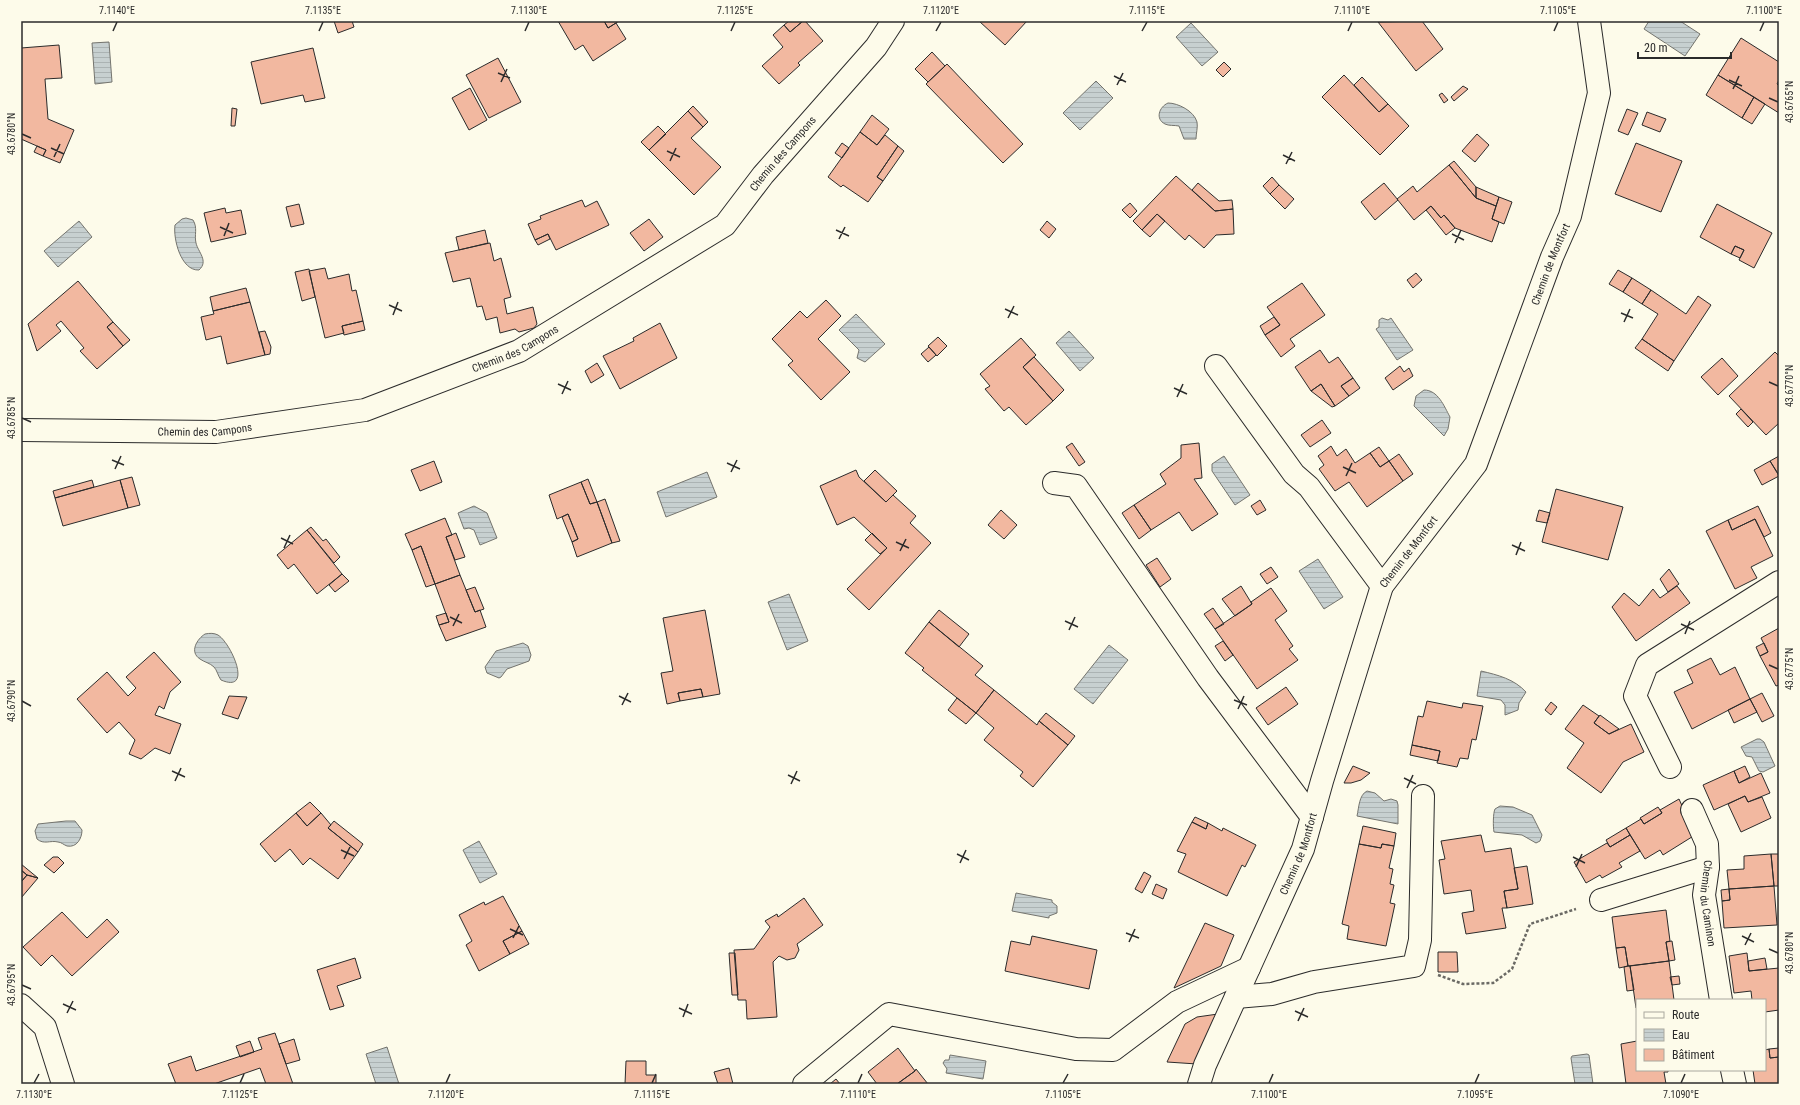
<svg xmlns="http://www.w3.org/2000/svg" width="1800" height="1105" viewBox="0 0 1800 1105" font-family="'Roboto Condensed',sans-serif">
	<defs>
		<pattern id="water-rules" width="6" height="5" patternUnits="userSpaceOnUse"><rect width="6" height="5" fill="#c7d0d0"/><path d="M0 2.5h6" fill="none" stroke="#abb3b3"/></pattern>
	</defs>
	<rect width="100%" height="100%" fill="#fdfbea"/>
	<path fill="url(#water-rules)" stroke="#74746e" d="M1649 21H1680L1700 34 1685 56 1644 29Z
		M1191 23 1218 52 1202 66 1176 37Z
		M109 42 112 82 95 84 92 43Z
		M1096 81 1113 98 1080 130 1063 113Z
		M1168 103C1178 103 1194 111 1197 122 1198 127 1196 134 1196 139H1184L1179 126C1174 125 1169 126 1165 124 1155 119 1159 107 1168 103Z
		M186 218 193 220C198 228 194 235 196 243 198 252 209 261 199 270 181 271 173 239 175 225L182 219Z
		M79 221 92 237 58 267 44 251Z
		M856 314 885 344 865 362 857 358 859 350 839 330Z
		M1382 318 1388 320 1391 318 1413 350 1397 360 1376 329 1379 327V320Z
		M1069 331 1094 358 1080 371 1056 343Z
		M1424 390C1438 390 1444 406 1450 417L1448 429 1444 436 1414 406 1416 396Z
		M1224 456 1250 495 1235 505 1212 471V464Z
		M707 472 717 497 666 517 657 492Z
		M474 506 487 513 497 538 480 545 474 530 469 528 464 529 458 513Z
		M1318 559 1343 597 1324 609 1299 571Z
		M789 594 808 641 787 650 768 602Z
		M205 634C210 633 214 633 218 635 231 643 254 694 221 680 218 676 217 670 214 667 210 663 204 662 200 659 189 652 197 639 205 634Z
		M523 643 528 646 531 655 529 661 507 669 501 677 499 678 487 673 485 667 496 651Z
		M1109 645 1128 660 1093 704 1074 689Z
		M1481 671C1498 675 1514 679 1526 692L1519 703 1518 710 1505 715V705L1501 700 1477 696Z
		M1757 739H1760L1764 742 1775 766 1763 772 1759 771 1752 757 1746 756 1741 747Z
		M1367 791 1375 793 1384 801 1391 799 1397 801 1398 805V824L1357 816C1359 807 1359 795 1367 791Z
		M1500 806 1513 807 1532 815 1542 835 1540 841 1536 843 1522 835 1494 832C1493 827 1493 813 1495 809Z
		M66 821H75L82 830C82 838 77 848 67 846 64 845 61 842 58 842 50 840 44 845 37 839L35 831 38 824Z
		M479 841 497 874 480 883 463 850Z
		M1016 893 1052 900V902L1057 906V913L1049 916V918L1012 911Z
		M387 1047 399 1084H376L366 1054Z
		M1587 1054 1589 1055 1593 1084H1575L1571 1058 1572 1056Z
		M950 1055 986 1061 983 1079 946 1073 947 1069 943 1063 945 1060H949Z"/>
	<path fill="#f2b8a0" stroke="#2b2b2b" d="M334 21H352L354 27 338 33Z
		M558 21H604L608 28 616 23 626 39 593 61 583 45 575 50Z
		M604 21H619L608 28Z
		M789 21H803L790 32 784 25Z
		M803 21H805L823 41 798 63 800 65 779 84 762 66 783 47 773 35 784 25 790 32Z
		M979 21H1027L1005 45Z
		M1422 21 1443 49 1416 71 1378 22Z
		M1741 38 1779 62V80L1777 84 1779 86V113L1718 75Z
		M59 45 62 78 45 79 48 119 74 130 60 163 43 156 46 150 21 139V48Z
		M313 48 325 98 305 102 303 95 261 104 251 62Z
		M932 52 945 66 928 82 915 69Z
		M498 58 521 102 489 118 466 75Z
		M1224 62 1231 69 1223 77 1216 70Z
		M947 64 1023 144 1003 163 926 84Z
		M1344 75 1379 112 1388 104 1409 126 1380 155 1322 97Z
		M1718 75 1754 97 1742 118 1706 95Z
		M1362 77 1388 104 1379 112 1354 85Z
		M1463 86 1468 89 1454 101 1451 97Z
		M470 88 487 120 469 130 452 98Z
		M1442 93 1448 100 1444 103 1439 95Z
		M1754 97 1765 104 1752 124 1742 118Z
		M693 106 708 122 703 127 688 111Z
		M232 108 237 109 235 126H231Z
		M1627 109 1638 113 1628 135 1618 131Z
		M688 111 703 127 691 138 721 167 694 195 649 150Z
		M1647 112 1666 119 1660 132 1642 125Z
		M872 115 889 129 877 145 860 132Z
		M658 126 666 134 649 150 641 142Z
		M860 132 877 145 885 135 898 146 877 177 883 181 868 202 843 185 841 187 828 177Z
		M1477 134 1489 145 1475 162 1462 151Z
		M842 143 849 148 842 158 835 153Z
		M1636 143 1682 161 1661 212 1615 194Z
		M37 146 46 150 43 156 34 152Z
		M898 146 904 151 883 181 877 177Z
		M1454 161 1476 187V198L1449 165Z
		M1449 165 1476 198 1496 206 1492 219 1499 222 1492 242 1455 228 1444 215 1441 218 1431 206 1414 220 1397 199 1413 186 1417 192Z
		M1176 176 1215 211 1233 209 1234 234 1216 235 1204 248 1189 235 1185 240 1157 214 1142 230 1133 221Z
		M1272 177 1279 185 1270 194 1263 186Z
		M1198 183 1219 201 1232 200 1233 209 1215 211 1192 190Z
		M1384 183 1398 200 1375 220 1361 202Z
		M1279 185 1294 199 1285 209 1270 194Z
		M1476 187 1499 197 1496 206 1476 198Z
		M1499 197 1512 202 1504 224 1492 219Z
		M582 200 585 207 597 201 609 225 556 250 548 234 535 240 528 224 541 219 540 216Z
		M1130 203 1137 211 1130 218 1122 210Z
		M299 204 304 224 291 227 286 207Z
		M1717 204 1772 233 1754 268 1739 260 1744 250 1735 246 1731 254 1700 237Z
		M1431 206 1441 218 1444 215 1455 228 1446 235 1426 210Z
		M225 208 226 213 241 210 246 234 211 242 204 213Z
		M1157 214 1165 221 1150 237 1142 230Z
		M649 219 663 237 644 251 630 233Z
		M1047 221 1056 229 1049 238 1040 230Z
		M485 230 488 243 459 250 456 237Z
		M548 234 550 239 538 245 535 240Z
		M490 243 494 261 501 258 511 297 504 299 507 314 533 307 537 324 534 328 519 332 515 329 500 333 497 317 486 320 482 306 477 307 470 278 453 282 445 253Z
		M1735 246 1744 250 1740 258 1731 254Z
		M325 268 328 279 349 274 352 291 356 290 363 321 342 326 344 333 325 338 309 271Z
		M309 269 315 297 302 301 295 272Z
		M1618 270 1632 278 1623 292 1609 284Z
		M1416 273 1422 280 1413 288 1407 280Z
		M1632 278 1651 290 1642 304 1623 292Z
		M78 281 113 322 107 327 123 346 97 369 80 351 84 348 61 321 56 325 61 331 37 351 28 324Z
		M1302 283 1325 315 1290 339 1295 346 1281 357 1265 335 1280 325 1267 307Z
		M246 288 250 302 213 311 210 297Z
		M1651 290 1686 314 1698 296 1711 305 1674 361 1642 339 1658 314 1642 304Z
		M826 300 841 316 818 339 850 372 821 400 788 365 793 361 772 339 800 311 807 318Z
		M250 302 265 355 227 364 221 336 206 340 201 317 214 314 213 311Z
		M1274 317 1280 325 1265 335 1260 326Z
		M363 321 365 330 344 335 342 326Z
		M113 322 130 340 123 346 107 327Z
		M660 323 677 358 620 389 603 356 634 341 633 338Z
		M265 331 271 347 270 354 265 355 259 332Z
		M938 337 947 346 937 356 928 346Z
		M1021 338 1036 355 1023 367 1053 401 1026 425 1009 407 1004 411 985 389 990 386 980 374Z
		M1642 339 1674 361 1668 371 1635 348Z
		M929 347 936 355 928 362 921 354Z
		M1320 350 1329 363 1338 357 1353 378 1341 386 1349 396 1335 406 1321 384 1311 391 1295 367Z
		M1775 352 1779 356V423L1766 435 1729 396Z
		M1034 357 1064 390 1053 401 1023 367Z
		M1722 358 1738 376 1718 395 1701 377Z
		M597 363 604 375 591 383 585 371Z
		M1400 366 1404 372 1409 368 1413 376 1393 390 1385 378Z
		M1353 378 1360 388 1349 396 1341 386Z
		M1321 384 1335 406 1332 407 1311 391Z
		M1741 409 1753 422 1748 427 1736 414Z
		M1322 420 1331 433 1310 447 1301 435Z
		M1072 443 1085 462 1079 466 1066 447Z
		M1199 443 1202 478 1194 479 1218 514 1192 531 1179 512 1151 530 1134 505 1166 484 1160 474 1181 458V445Z
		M1331 446 1337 456 1346 449 1355 463 1370 453 1380 467 1389 461 1403 481 1367 507 1349 482 1335 491 1319 469 1324 465 1318 456Z
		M1379 447 1389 461 1380 467 1370 453Z
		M1399 454 1413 474 1403 481 1389 461Z
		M1779 456V475L1770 461Z
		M434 461 442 482 420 491 411 470Z
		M1770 461 1779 476 1762 485 1754 470Z
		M856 470 859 477 886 502 893 495 916 516 910 523 931 543 869 610 847 589 887 548 854 517 837 525 820 486Z
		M875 470 897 491 886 502 864 481Z
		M132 477 140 505 128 508 120 480Z
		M588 479 597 502 590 504 581 482Z
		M92 480 94 487 55 498 53 491Z
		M120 480 128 508 63 526 55 498Z
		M581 482 590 504 597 502 612 543 577 557 572 542 578 539 568 514 557 519 549 495Z
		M1556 489 1623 507 1608 560 1542 542Z
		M605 499 620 541 612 543 597 502Z
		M1260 500 1266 510 1257 515 1251 506Z
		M1134 505 1151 530 1139 539 1122 513Z
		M1758 506 1771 533 1764 537 1755 519 1732 530 1728 520Z
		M1001 510 1017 525 1004 539 988 525Z
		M1539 510 1550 513 1547 523 1536 521Z
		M568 514 578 539 572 542 562 517Z
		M445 518 452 535 446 537 460 575 435 584 421 546 412 550 405 534Z
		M1755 519 1773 556 1751 567 1757 578 1735 589 1706 531 1728 520 1732 530Z
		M311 527 323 541 326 539 340 557 334 563 307 530Z
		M307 530 342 574 317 594 294 564 288 569 277 555Z
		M456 533 465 557 455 560 446 537Z
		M872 533 887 548 880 554 865 540Z
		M421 546 435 584 426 587 412 550Z
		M1157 558 1171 579 1160 587 1146 565Z
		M1271 567 1278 577 1267 584 1260 574Z
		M1669 569 1679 584 1668 592 1660 579Z
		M342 574 349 581 335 592 329 585Z
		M460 575 475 612 480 610 486 627 446 641 439 625 449 622 435 584Z
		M1241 586 1252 604 1235 616 1222 599Z
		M1677 586 1690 603 1636 641 1612 607 1624 593 1639 606 1653 589 1660 598Z
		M475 587 484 609 475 612 466 590Z
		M1271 588 1287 611 1275 620 1293 646 1289 649 1298 660 1257 689 1215 629 1252 604 1251 602Z
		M1213 608 1224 624 1215 629 1204 614Z
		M705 610 720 694 703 697 701 689 678 693 680 701 667 704 661 673 673 671 663 618Z
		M939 610 969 634 959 647 929 622Z
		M446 613 449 622 439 625 436 616Z
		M929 622 983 666 975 675 994 690 976 713 922 670 924 668 905 653Z
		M1779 628V685L1776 686 1760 656 1768 652 1761 638Z
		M1223 641 1233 655 1225 661 1215 646Z
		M1764 643 1768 652 1760 656 1756 647Z
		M154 652 181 682 170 692 164 709 159 706 155 715 181 724 170 754 155 748 141 759 129 754 135 740 119 722 107 733 77 699 107 672 128 696 136 688 126 677Z
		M1711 658 1720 675 1735 667 1750 699 1692 729 1674 692 1693 683 1687 670Z
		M1286 687 1298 704 1268 725 1256 708Z
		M701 689 703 697 680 701 678 693Z
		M994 690 1037 725 1039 721 1068 745 1033 787 1020 776 1023 772 984 740 994 728 976 713Z
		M1762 693 1774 716 1762 722 1750 699Z
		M229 696 247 697 238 719 222 714Z
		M957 698 976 713 966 724 948 710Z
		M1750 699 1757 712 1734 723 1728 710Z
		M1427 701 1462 708 1463 703 1483 706 1476 740 1472 739 1468 759 1460 758 1457 767 1437 763 1440 751 1412 745 1418 716 1423 717Z
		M1551 702 1557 707 1551 715 1545 710Z
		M1583 705 1599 716 1594 723 1609 734 1631 724 1644 752 1623 762 1601 793 1567 768 1584 743 1565 729Z
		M1046 713 1075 736 1068 745 1039 721Z
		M1600 715 1619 729 1609 734 1594 723Z
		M1412 745 1440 751 1438 761 1410 755Z
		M1353 766 1370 773 1361 780 1351 783H1344Z
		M1745 766 1750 777 1739 783 1734 771Z
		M1734 771 1739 783 1761 773 1770 793 1748 802 1745 796 1714 810 1703 785Z
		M1745 796 1748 802 1762 797 1771 818 1741 832 1728 804Z
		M1679 799 1695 835 1663 855 1660 850 1645 859 1626 828 1641 819 1644 824 1662 813 1660 810Z
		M310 802 321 813 307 826 296 813Z
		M1658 807 1662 813 1644 824 1640 818Z
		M296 813 307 826 321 813 331 825 328 828 358 852 338 879 310 858 303 865 290 849 275 862 260 844Z
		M1195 817 1208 823 1206 829 1192 822Z
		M334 821 363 844 358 852 328 828Z
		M1192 822 1206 829 1208 823 1222 831 1223 828 1256 845 1245 867 1242 865 1227 896 1178 872 1186 854 1177 851Z
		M1363 826 1396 833 1394 846 1382 844 1381 848 1359 844Z
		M1626 828 1630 835 1610 847 1606 840Z
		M1481 835 1485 852 1511 848 1518 889 1504 891 1507 908H1502L1506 928 1466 934 1462 913 1474 911 1471 890 1444 894 1439 860 1445 859 1441 841Z
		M1630 835 1640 851 1619 863 1622 867 1602 878 1600 875 1586 883 1574 862 1607 843 1610 847Z
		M1359 844 1381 848 1382 844 1394 846 1389 868 1393 869 1390 884 1394 885 1390 903 1395 904 1386 946 1347 939 1349 926 1342 924Z
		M1771 854H1779V886H1774Z
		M1771 854 1774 886 1729 889 1727 870 1744 869V856Z
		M53 857H58L64 863 54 873 44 865Z
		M21 864 38 878 27 875 21 870Z
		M1527 866 1533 904 1507 908 1504 891 1518 889 1514 868Z
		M21 870 27 875 21 882Z
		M1144 872 1151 876 1142 893 1135 889Z
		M27 875 38 878 21 898V882Z
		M1156 884 1167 889 1163 899 1152 894Z
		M1774 886 1777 925 1724 928 1722 901 1730 900 1729 889Z
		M1729 889 1730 900 1722 901 1721 890Z
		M503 896 522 931 503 941 510 954 479 971 466 945 472 941 459 915 484 902 485 905Z
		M804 898 823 925 797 944 799 950 795 958 787 960 779 956 773 962 777 1017 747 1019 746 1000H738L734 950 754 949 770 927 765 921 777 914 778 917Z
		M1666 910 1670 941 1666 942 1669 961 1628 966 1625 947 1616 948 1612 917Z
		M62 912 87 938 107 919 119 932 72 976 52 955 41 966 23 947Z
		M1205 923 1234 935 1221 966 1174 988Z
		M522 931 529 944 510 954 503 941Z
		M1032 936 1097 950 1089 989 1005 971 1011 941 1030 945Z
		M1672 941 1675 960 1669 961 1666 942Z
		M1625 947 1628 966 1619 968 1616 948Z
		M1438 952H1457L1458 972H1438Z
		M729 953H735L738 995H732Z
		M1747 953 1749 971 1779 968V1010L1765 1012V1000H1752L1751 991 1734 993 1729 956Z
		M355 958 361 978 337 986 344 1006 330 1010 317 970Z
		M1765 958 1767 969 1749 971 1748 961Z
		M1669 961 1674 1000H1637V1008H1636L1630 966Z
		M1628 966H1630L1634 990 1627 991 1624 967Z
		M1679 976 1680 984 1672 985 1670 977Z
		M1218 1014 1197 1064 1167 1062 1185 1024 1197 1017Z
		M275 1033 293 1084H266L260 1068 214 1084H176L168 1064 191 1056 196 1071 262 1049 258 1038Z
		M294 1039 300 1060 286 1064 279 1044Z
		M250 1041 254 1052 240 1057 236 1046Z
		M1637 1041V1070H1668V1072H1664L1666 1084H1624H1626L1621 1044Z
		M898 1048 915 1071 897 1084H877L868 1072Z
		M1779 1048V1057L1770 1058 1769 1049Z
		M1769 1049 1770 1058 1779 1057V1084H1755L1753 1070H1765V1050Z
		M626 1061H646V1075H656V1084H625Z
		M729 1068 733 1084H718L714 1072Z
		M916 1069 928 1084H897L915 1071Z
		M836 1079 840 1084H830Z"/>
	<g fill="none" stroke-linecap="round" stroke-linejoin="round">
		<g stroke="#2b2b2b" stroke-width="24">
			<g id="minor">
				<path d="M1216 366 1294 474 1309 487 1382 586"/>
				<path id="s1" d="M21 430 216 432 365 410 519 351 725 225 763 175 876 47 893 21"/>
				<path d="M1054 483 1076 486 1208 678 1312 817"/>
				<path d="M1670 767 1635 696 1647 665 1779 582"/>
				<path id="s2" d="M1692 810 1707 844 1708 867 1704 895 1721 1000"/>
				<path d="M1601 900 1708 867"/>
				<path d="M1236 997 1272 994 1314 982 1414 966 1420 940 1423 796"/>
				<path d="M21 1005 45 1027 63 1084"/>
				<path d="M1732 1070 1735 1084"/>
				<path d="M804 1084 889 1014 1076 1049 1113 1050 1177 1002 1249 968"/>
				<path id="s3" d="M1199 1084 1205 1065 1303 849 1322 781 1382 586 1476 464 1552 257 1570 216 1599 93 1589 21"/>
			</g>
		</g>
		<path stroke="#6a6964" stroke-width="2.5" stroke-dasharray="3 2" stroke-linecap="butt" d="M1438 975 1463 984 1493 983 1512 969 1530 924 1576 909"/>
		<use href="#minor" stroke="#fdfbea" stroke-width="22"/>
	</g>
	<path fill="none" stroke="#2b2b2b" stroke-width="1.5" d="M113 31 117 22M319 31 323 22M525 31 529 22M731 31 735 22M936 31 941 22M1142 31 1147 22M1348 31 1352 22M1554 31 1558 22M1760 31 1764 22M498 73 510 78M1114 76 1126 82M1729 80 1742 86M501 82 507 69M1117 85 1123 73M1733 89 1739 76M1769 98 1778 102M22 134 31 138M51 148 64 154M667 151 680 157M1283 155 1295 161M54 157 60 144M670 161 676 148M1286 164 1292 152M220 227 233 233M836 230 849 236M1452 234 1464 240M224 236 229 223M839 239 845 227M1455 243 1461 230M389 305 402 311M1005 309 1018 315M1621 313 1633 318M393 315 398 302M1008 318 1014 306M1624 322 1630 309M1769 382 1778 386M558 384 571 390M1174 388 1187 394M562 394 568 381M1177 397 1183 384M22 418 31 422M112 460 124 465M727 463 740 469M1343 467 1356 473M115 469 121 456M731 472 737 460M1346 476 1352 463M281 538 293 544M896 542 909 548M1512 545 1525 551M284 548 290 535M900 551 906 539M1516 555 1521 542M450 617 462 623M1065 621 1078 627M1681 624 1694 630M453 626 459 614M1069 630 1075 617M1685 634 1690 621M1769 665 1778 669M619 696 631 702M1234 700 1247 705M22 701 31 706M622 705 628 693M1238 709 1244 696M172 771 185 777M788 775 800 781M1404 778 1416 784M175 781 181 768M791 784 797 771M1407 788 1413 775M341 850 354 856M957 854 969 860M1573 857 1585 863M344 859 350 847M960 863 966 850M1576 867 1582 854M510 929 523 935M1126 933 1139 938M1742 936 1754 942M513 938 519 926M1129 942 1135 929M1745 945 1751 933M1769 949 1778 953M22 985 31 989M63 1004 76 1010M679 1008 692 1014M1295 1011 1308 1017M67 1013 73 1001M683 1017 688 1004M1298 1021 1304 1008M34 1083 39 1074M240 1083 244 1074M446 1083 450 1074M652 1083 656 1074M858 1083 862 1074M1063 1083 1068 1074M1269 1083 1273 1074M1475 1083 1479 1074M1681 1083 1685 1074"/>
	<g text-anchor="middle" stroke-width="3" stroke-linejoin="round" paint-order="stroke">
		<g font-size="11" fill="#2b2b2b" stroke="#fdfbea">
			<text dy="4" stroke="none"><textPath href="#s1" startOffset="844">Chemin des Campons</textPath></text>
			<text dy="4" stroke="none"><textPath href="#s3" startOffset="899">Chemin de Montfort</textPath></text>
			<text dy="4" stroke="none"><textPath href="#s1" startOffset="508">Chemin des Campons</textPath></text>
			<text dy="4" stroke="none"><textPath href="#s1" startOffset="184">Chemin des Campons</textPath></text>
			<text dy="4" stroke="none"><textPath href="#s3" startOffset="575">Chemin de Montfort</textPath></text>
			<text dy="4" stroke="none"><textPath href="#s3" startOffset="251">Chemin de Montfort</textPath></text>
			<text dy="4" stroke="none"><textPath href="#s2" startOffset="97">Chemin du Caminon</textPath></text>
		</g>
	</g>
	<rect width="1800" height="1105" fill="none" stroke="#fdfbea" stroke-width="44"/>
	<rect x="1636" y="999" width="130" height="72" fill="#fdfbea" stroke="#a9a89e"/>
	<rect x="1644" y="1012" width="20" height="6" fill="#fdfbea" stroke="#a9a89e"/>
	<text x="1672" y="1019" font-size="12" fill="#2b2b2b">Route</text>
	<rect x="1644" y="1029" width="20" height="12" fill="url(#water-rules)" stroke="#a9a89e"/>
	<text x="1672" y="1039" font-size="12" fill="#2b2b2b">Eau</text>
	<rect x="1644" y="1049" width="20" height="12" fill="#f2b8a0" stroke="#a9a89e"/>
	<text x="1672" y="1059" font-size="12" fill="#2b2b2b">Bâtiment</text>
	<path d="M1638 52v6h93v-6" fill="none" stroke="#2b2b2b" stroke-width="2"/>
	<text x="1644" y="52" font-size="12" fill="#2b2b2b" stroke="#fdfbea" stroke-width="3" paint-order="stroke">20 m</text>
	<rect x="22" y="22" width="1756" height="1061" fill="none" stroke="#2b2b2b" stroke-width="1.5"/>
	<g font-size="10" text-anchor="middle" fill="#2b2b2b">
		<text x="117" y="14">7.1140°E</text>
		<text x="323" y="14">7.1135°E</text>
		<text x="529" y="14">7.1130°E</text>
		<text x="735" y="14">7.1125°E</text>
		<text x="941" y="14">7.1120°E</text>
		<text x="1147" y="14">7.1115°E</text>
		<text x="1352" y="14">7.1110°E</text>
		<text x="1558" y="14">7.1105°E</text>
		<text x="1764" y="14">7.1100°E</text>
		<text transform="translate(1789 102) rotate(-90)" y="4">43.6765°N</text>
		<text transform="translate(11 134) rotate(-90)" y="4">43.6780°N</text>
		<text transform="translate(1789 386) rotate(-90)" y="4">43.6770°N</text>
		<text transform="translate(11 418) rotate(-90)" y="4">43.6785°N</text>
		<text transform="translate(1789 669) rotate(-90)" y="4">43.6775°N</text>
		<text transform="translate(11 701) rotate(-90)" y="4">43.6790°N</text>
		<text transform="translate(1789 953) rotate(-90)" y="4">43.6780°N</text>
		<text transform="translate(11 985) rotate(-90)" y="4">43.6795°N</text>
		<text x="34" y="1098">7.1130°E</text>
		<text x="240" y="1098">7.1125°E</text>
		<text x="446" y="1098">7.1120°E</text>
		<text x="652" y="1098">7.1115°E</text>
		<text x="858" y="1098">7.1110°E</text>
		<text x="1063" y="1098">7.1105°E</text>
		<text x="1269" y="1098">7.1100°E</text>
		<text x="1475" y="1098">7.1095°E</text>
		<text x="1681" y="1098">7.1090°E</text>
	</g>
</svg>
